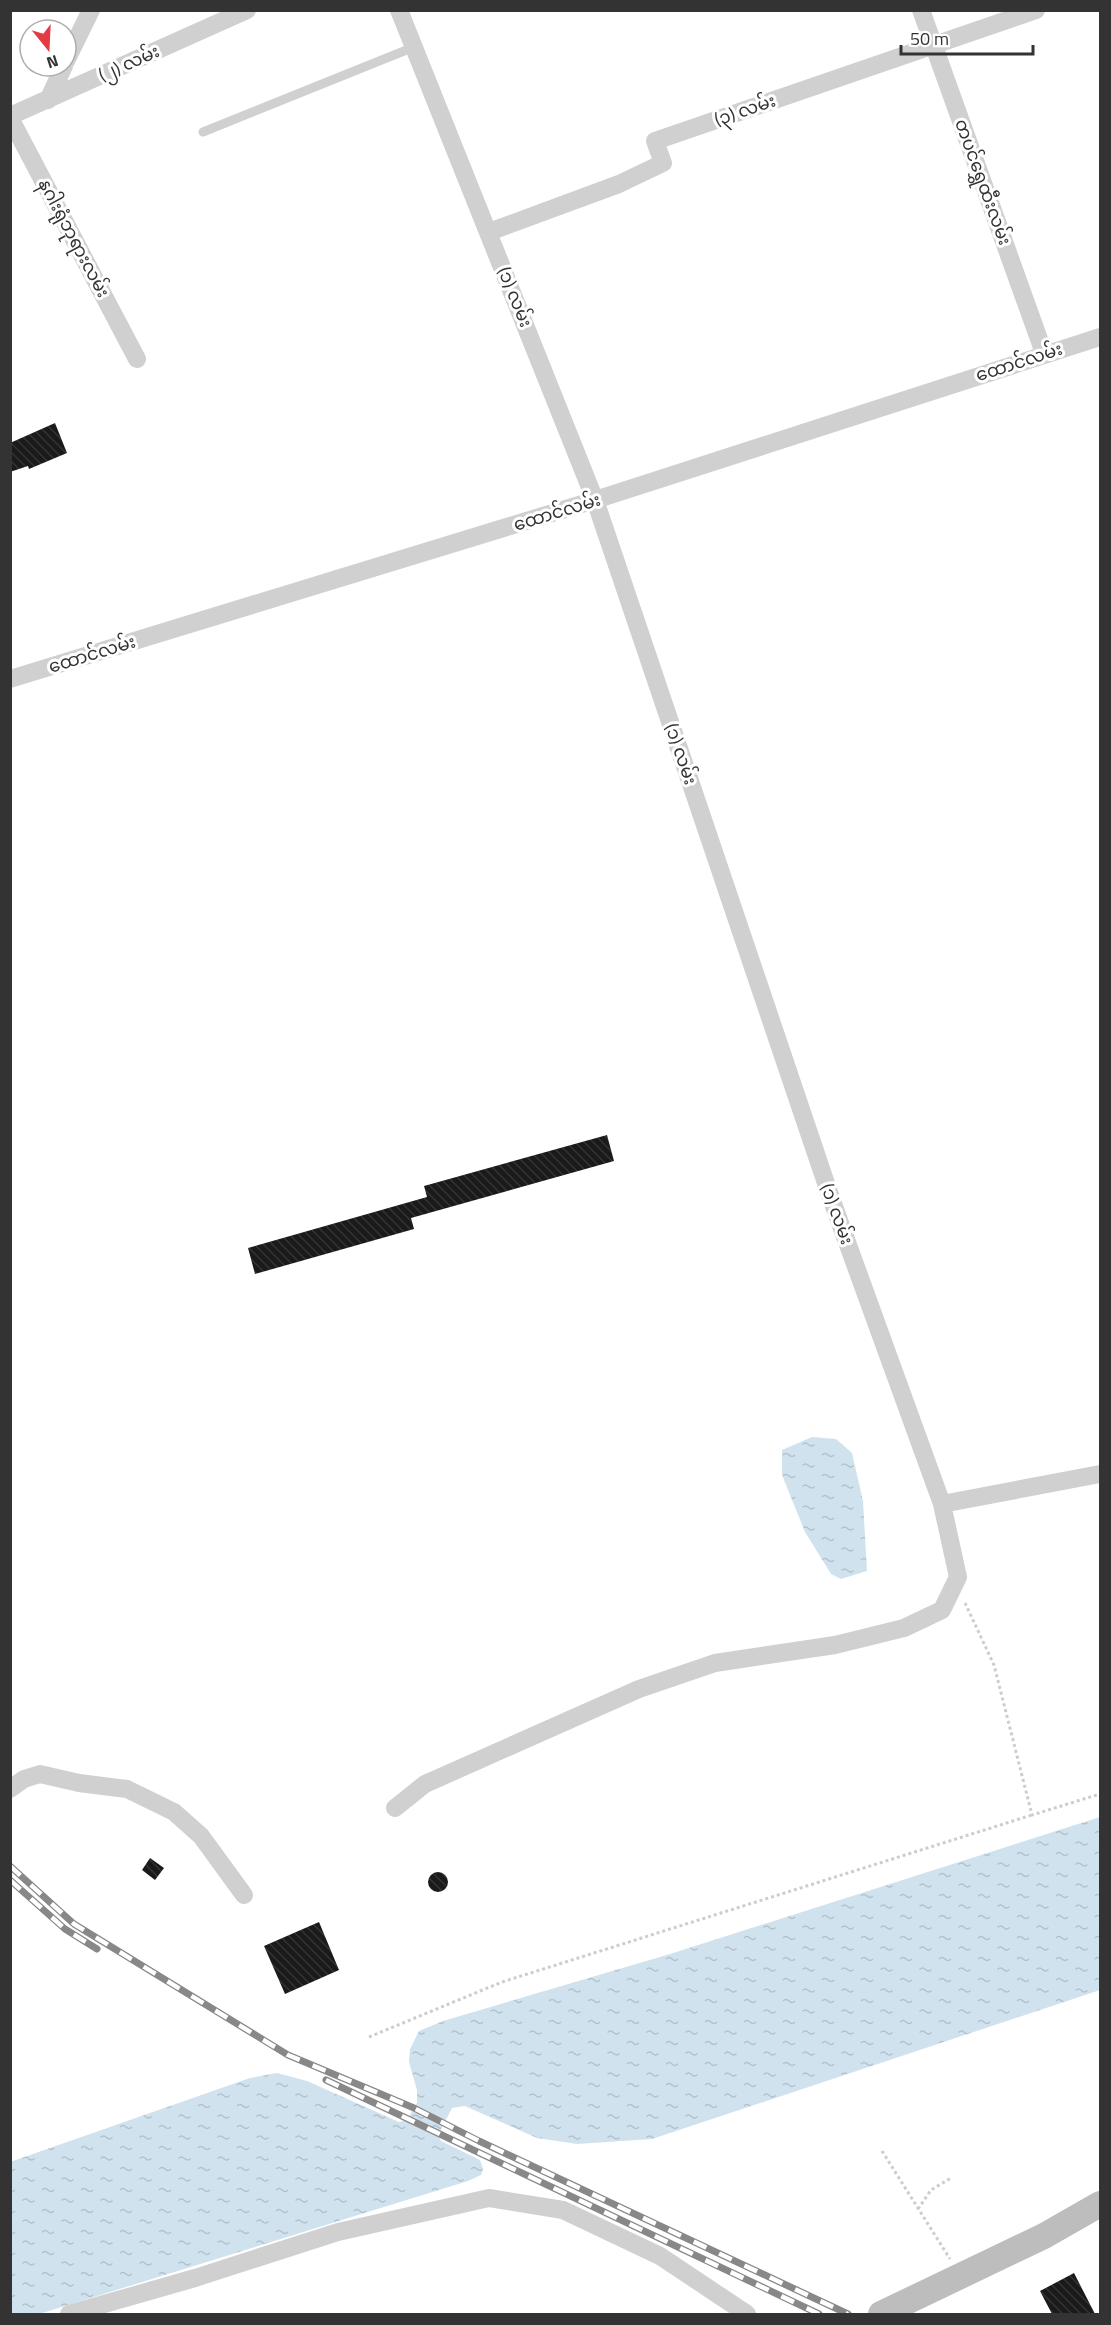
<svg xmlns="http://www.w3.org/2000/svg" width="1111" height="2325" viewBox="0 0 1111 2325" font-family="'Titillium Web','Noto Sans Myanmar',sans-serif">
	<defs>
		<pattern id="water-ripples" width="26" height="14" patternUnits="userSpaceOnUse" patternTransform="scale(1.5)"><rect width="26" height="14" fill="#cfe2ee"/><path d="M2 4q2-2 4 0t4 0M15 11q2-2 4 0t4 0" fill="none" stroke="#b2c2cd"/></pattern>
		<pattern id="building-back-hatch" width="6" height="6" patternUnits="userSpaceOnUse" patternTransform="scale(1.5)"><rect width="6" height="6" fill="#1a1a1a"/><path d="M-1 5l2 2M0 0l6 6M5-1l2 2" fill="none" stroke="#333"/></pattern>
	</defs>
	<rect width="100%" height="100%" fill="#fff"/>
	<path fill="url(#water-ripples)" d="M812 1437 836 1439 852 1453 863 1501 867 1571 841 1579 831 1574 805 1532 782 1475V1450Z
		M1100 1817V1990L652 2139 577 2144 537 2138 465 2106 452 2108 438 2135 441 2141 480 2160 483 2169 481 2175 468 2181 39 2314H11L10 2162 250 2078 277 2073 307 2081 399 2122 407 2120 417 2103V2090L409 2062 410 2049 419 2031 443 2021 670 1954Z"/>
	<path fill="url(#building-back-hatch)" d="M55 423 67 453 29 469 28 466 10 472V443Z
		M607 1135 614 1161 411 1218 414 1229 255 1274 248 1248 427 1197 424 1186Z
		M150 1858 164 1868 155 1880 142 1870Z
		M428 1882a10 10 0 1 1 20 0a10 10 0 1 1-20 0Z
		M319 1922 339 1970 285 1994 264 1946Z
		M1074 2273 1095 2314H1052L1040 2291Z"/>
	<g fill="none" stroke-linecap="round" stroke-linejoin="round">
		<path stroke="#cdcdcd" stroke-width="3" stroke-dasharray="3 3" stroke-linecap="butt" d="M965 1603 994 1665 1032 1815 1100 1794
			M369 2037 502 1982 1032 1815
			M882 2151 950 2259
			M918 2209 931 2190 951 2178"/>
		<path stroke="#d0d0d0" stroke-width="9" d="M203 132 414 47"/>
		<path stroke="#d0d0d0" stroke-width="18" d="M921 10 1044 353
			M66 61 91 10
			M48 100 64 66
			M10 116 247 10
			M10 118 137 359
			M489 232 619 184 663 163 655 141 1036 10
			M10 679 595 500 1100 337
			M942 1504 1100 1474
			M10 1789 24 1779 40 1774 79 1783 127 1789 174 1812 201 1836 244 1895
			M395 1808 425 1784 639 1689 715 1663 835 1645 904 1628 942 1610 958 1577 942 1504 831 1198 595 500 399 10
			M69 2314 195 2278 338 2232 489 2198 563 2210 660 2256 747 2314"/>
		<path stroke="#bdbdbd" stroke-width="26" d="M881 2314 1044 2236 1100 2204"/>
		<g stroke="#888" stroke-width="7">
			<path id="rail" d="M10 1866 74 1924 288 2055 414 2108 479 2141 848 2314
				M10 1880 65 1929 97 1949
				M326 2080 819 2314"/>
		</g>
		<use href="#rail" stroke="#fff" stroke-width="4.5" stroke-dasharray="14" stroke-linecap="butt"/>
	</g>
	<g text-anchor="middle" stroke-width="6" stroke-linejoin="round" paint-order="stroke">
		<g font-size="18" fill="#333" stroke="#fff">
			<text transform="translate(129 63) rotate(-24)" y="6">(၂) လမ်း</text>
			<text transform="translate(745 110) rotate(-19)" y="6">(၃) လမ်း</text>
			<text transform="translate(983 182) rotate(70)" y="6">တပင်ရွှေထီးလမ်း</text>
			<text transform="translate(74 238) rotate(62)" y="6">နဂါးရုံဘုရားလမ်း</text>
			<text transform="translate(515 297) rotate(68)" y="6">(၁) လမ်း</text>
			<text transform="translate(1019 362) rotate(-18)" y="6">ထောင်လမ်း</text>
			<text transform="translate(557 512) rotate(-17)" y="6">ထောင်လမ်း</text>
			<text transform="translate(92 654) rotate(-17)" y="6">ထောင်လမ်း</text>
			<text transform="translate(681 754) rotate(71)" y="6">(၁) လမ်း</text>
			<text transform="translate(837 1214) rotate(70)" y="6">(၁) လမ်း</text>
		</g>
	</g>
	<rect width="1111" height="2325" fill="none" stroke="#333333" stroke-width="24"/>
	<g transform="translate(48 48) rotate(162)"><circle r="28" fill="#ffffff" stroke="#adadad" stroke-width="1.5"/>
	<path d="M0-4.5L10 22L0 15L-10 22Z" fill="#e63946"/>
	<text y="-9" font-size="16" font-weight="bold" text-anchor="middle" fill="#333333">N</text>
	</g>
	<path d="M901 45v9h132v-9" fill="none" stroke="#333333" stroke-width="3"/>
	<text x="910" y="45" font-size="18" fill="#333333" stroke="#ffffff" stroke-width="4.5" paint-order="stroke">50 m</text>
</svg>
